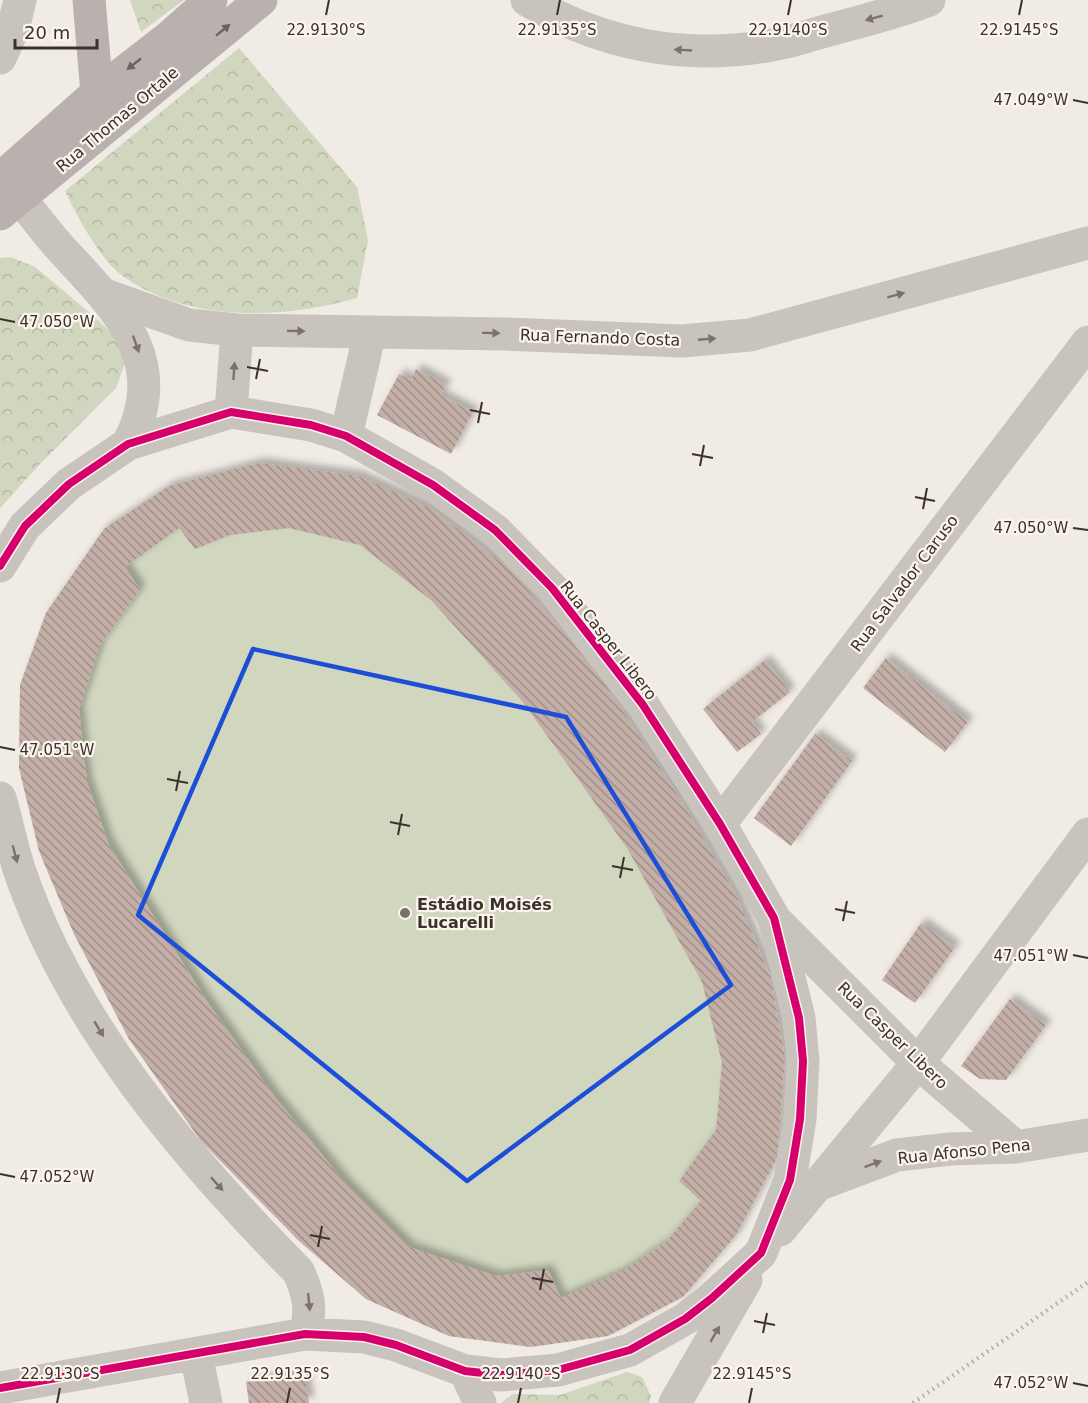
<svg xmlns="http://www.w3.org/2000/svg" width="1088" height="1403" viewBox="0 0 1088 1403" font-family="'DejaVu Sans',sans-serif">
	<defs>
		<pattern id="park-crowns" width="20" height="18" patternUnits="userSpaceOnUse" patternTransform="scale(1.5)"><rect width="20" height="18" fill="#d1d6bf"/><path d="M2 6a3 3 0 1 1 6 0M12 15a3 3 0 1 1 6 0" fill="none" stroke="#b4b8a4"/></pattern>
		<pattern id="building-back-hatch" width="6" height="6" patternUnits="userSpaceOnUse" patternTransform="scale(1.5)"><rect width="6" height="6" fill="#c3afa7"/><path d="M-1 5l2 2M0 0l6 6M5-1l2 2" fill="none" stroke="#a08f88"/></pattern>
		<filter id="shadow"><feDropShadow dx="5.5" dy="-5.5" stdDeviation="3" flood-color="#0004"/></filter>
	</defs>
	<rect width="100%" height="100%" fill="#f0ebe5"/>
	<path fill="#d1d6bf" d="M259 463 358 476 430 508 511 570 600 676 680 799 735 893 777 1158 531 1347 449 1336 366 1299 298 1240 201 1141 129 1039 74 934 39 851 19 768 20 685 46 613 104 529 169 486Z"/>
	<path fill="url(#park-crowns)" d="M130 0H184L141 32Z
		M239 48 357 187 368 240 357 298C283 319 190 323 124 277 100 260 78 218 65 191Z
		M11 257 35 267 96 318 122 344 125 363 116 388 39 465 0 508V258Z
		M627 1372 642 1377 651 1396 649 1403H501L513 1394 560 1395Z"/>
	<path fill="url(#building-back-hatch)" fill-rule="evenodd" filter="url(#shadow)" d="M416 369 446 385 440 395 473 412 451 454 377 415 399 374 411 380Z
		M259 463 358 476 430 508 511 570 600 676 680 799 735 893 771 978 785 1058 777 1158 736 1235 683 1297 608 1336 531 1347 449 1336 366 1299 298 1240 201 1141 129 1039 74 934 39 851 19 768 20 685 46 613 104 529 169 486ZM179 528 195 549 230 535 289 528 360 545 431 600 523 702 627 848 702 982 722 1063 716 1130 679 1181 701 1201 666 1242 621 1272 561 1298 548 1270 496 1276 409 1247 347 1185 274 1096 206 1000 109 845 87 782 79 709 100 645 140 590 125 567Z
		M886 658 968 722 945 752 863 688Z
		M765 660 790 692 752 722 761 734 737 752 703 709Z
		M815 734 852 761 791 846 754 818Z
		M921 923 955 947 915 1003 882 980Z
		M1010 999 1046 1025 1006 1080 980 1079 961 1066Z
		M304 1373 309 1403H249L246 1382Z"/>
	<g fill="none" stroke-linecap="round" stroke-linejoin="round">
		<path stroke="#c9c3be" stroke-width="33" d="M527 0C601 45 686 61 772 45 792 42 813 34 833 29 866 20 898 12 929 0
			M0 58 13 29 20 0
			M25 168 21 199C35 217 49 236 65 253 119 311 171 362 128 444
			M105 295 189 325 237 330 505 334 682 341 750 335 1088 243
			M231 412 237 330
			M346 436 370 332
			M0 566 25 526 69 484 128 444 231 412 311 425 346 436 433 485 495 530 552 588 643 705 720 824 774 918 799 1018 803 1061 800 1119 790 1180 761 1253 712 1298 685 1319 630 1350 558 1370 501 1375 465 1371 396 1345 364 1337 305 1334 0 1388
			M0 798C7 822 12 848 20 872 72 1024 187 1159 298 1271 309 1294 312 1310 305 1334
			M720 824 1088 342
			M775 920 918 1063 1016 1147
			M820 1184 897 1155 950 1149 1016 1147 1088 1135
			M780 1230 918 1063 1088 834
			M196 1354 206 1403
			M465 1371 480 1403
			M675 1403 746 1280"/>
		<path stroke="#b8b1ad" stroke-width="33" d="M89 0 97 93
			M0 179 97 93 168 38 211 0
			M0 214 261 0"/>
		<path stroke="#b1aca8" stroke-width="4.5" stroke-dasharray="1.5 4.5" stroke-linecap="butt" d="M913 1403 1088 1282"/>
		<g stroke="#fbf5ee" stroke-width="11">
			<path id="cycleway" d="M0 566 25 526 69 484 128 444 231 412 311 425 346 436 433 485 495 530 552 588 643 705 720 824 774 918 799 1018 803 1061 800 1119 790 1180 761 1253 712 1298 685 1319 630 1350 558 1370 501 1375 465 1371 396 1345 364 1337 305 1334 0 1388"/>
		</g>
		<use href="#cycleway" stroke="#d6006c" stroke-width="8"/>
	</g>
	<defs><path id="oneway-solid" d="M-6-.8H1V-3.2L6.5 0L1 3.2V.8H-6Z" transform="scale(1.5)"/></defs>
	<g fill="#7b726d">
		<use href="#oneway-solid" transform="translate(874 18) rotate(165)"/>
		<use href="#oneway-solid" transform="translate(683 50) rotate(-177)"/>
		<use href="#oneway-solid" transform="translate(896 295) rotate(-15)"/>
		<use href="#oneway-solid" transform="translate(296 331) rotate(1)"/>
		<use href="#oneway-solid" transform="translate(491 333) rotate(1)"/>
		<use href="#oneway-solid" transform="translate(707 339) rotate(-5)"/>
		<use href="#oneway-solid" transform="translate(136 344) rotate(70)"/>
		<use href="#oneway-solid" transform="translate(234 371) rotate(-86)"/>
		<use href="#oneway-solid" transform="translate(15 854) rotate(75)"/>
		<use href="#oneway-solid" transform="translate(99 1029) rotate(59)"/>
		<use href="#oneway-solid" transform="translate(873 1164) rotate(-20)"/>
		<use href="#oneway-solid" transform="translate(217 1184) rotate(48)"/>
		<use href="#oneway-solid" transform="translate(309 1302) rotate(84)"/>
		<use href="#oneway-solid" transform="translate(715 1334) rotate(-60)"/>
	</g>
	<g fill="#6d645f">
		<use href="#oneway-solid" transform="translate(223 30) rotate(-39)"/>
		<use href="#oneway-solid" transform="translate(134 64) rotate(142)"/>
	</g>
	<path fill="none" stroke="#1d4ed8" stroke-width="4.5" stroke-linejoin="round" d="M253 649 566 717 731 985 467 1181 138 915Z"/>
	<path fill="none" stroke="#3b302b" stroke-width="2" d="M326 15 329 0M557 15 560 0M788 15 791 0M1019 15 1022 0M1073 100 1088 103M0 319 15 322M247 367 268 371M256 379 260 359M470 410 490 414M478 423 482 402M692 454 713 458M700 466 704 445M915 497 935 501M923 509 927 488M1073 528 1088 530M0 747 15 750M167 779 188 783M176 791 180 771M390 822 410 826M398 835 402 814M612 866 633 870M620 878 624 857M835 909 855 913M843 921 847 901M1073 955 1088 958M0 1174 15 1177M310 1235 330 1239M318 1247 322 1226M532 1278 553 1282M540 1290 544 1269M754 1321 775 1325M763 1333 767 1313M1073 1383 1088 1386M57 1403 60 1388M287 1403 290 1388M518 1403 521 1388M749 1403 752 1388"/>
	<circle fill="#7a716c" stroke="#fbf5ee" stroke-width="2" cx="405" cy="913" r="6"/>
	<g text-anchor="middle" stroke-width="4.5" stroke-linejoin="round" paint-order="stroke">
		<g font-size="16" fill="#3b302b" stroke="#fbf5ee">
			<text transform="translate(117 119) rotate(-40)" y="6">Rua Thomas Ortale</text>
			<text transform="translate(600 337) rotate(2)" y="6">Rua Fernando Costa</text>
			<text transform="translate(904 583) rotate(-53)" y="6">Rua Salvador Caruso</text>
			<text transform="translate(609 640) rotate(52)" y="6">Rua Casper Libero</text>
			<text transform="translate(893 1035) rotate(44)" y="6">Rua Casper Libero</text>
			<text transform="translate(964 1151) rotate(-6)" y="6">Rua Afonso Pena</text>
		</g>
		<g font-size="16" font-weight="bold" fill="#3b302b" stroke="#fbf5ee" text-anchor="start">
			<text x="417" y="910">Estádio Moisés<tspan x="417" dy="18">Lucarelli</tspan></text>
		</g>
	</g>
	<g font-size="15" text-anchor="middle" fill="#3b302b" stroke="#fbf5ee" stroke-width="4.5" stroke-linejoin="round" paint-order="stroke">
		<text x="326" y="35">22.9130°S</text>
		<text x="557" y="35">22.9135°S</text>
		<text x="788" y="35">22.9140°S</text>
		<text x="1019" y="35">22.9145°S</text>
		<text x="1031" y="105">47.049°W</text>
		<text x="57" y="327">47.050°W</text>
		<text x="1031" y="533">47.050°W</text>
		<text x="57" y="755">47.051°W</text>
		<text x="1031" y="961">47.051°W</text>
		<text x="57" y="1182">47.052°W</text>
		<text x="60" y="1379">22.9130°S</text>
		<text x="290" y="1379">22.9135°S</text>
		<text x="521" y="1379">22.9140°S</text>
		<text x="752" y="1379">22.9145°S</text>
		<text x="1031" y="1388">47.052°W</text>
	</g>
	<path d="M15 39v9h82v-9" fill="none" stroke="#3b302b" stroke-width="3"/>
	<text x="24" y="39" font-size="18" fill="#3b302b" stroke="#fbf5ee" stroke-width="4.5" paint-order="stroke">20 m</text>
</svg>
